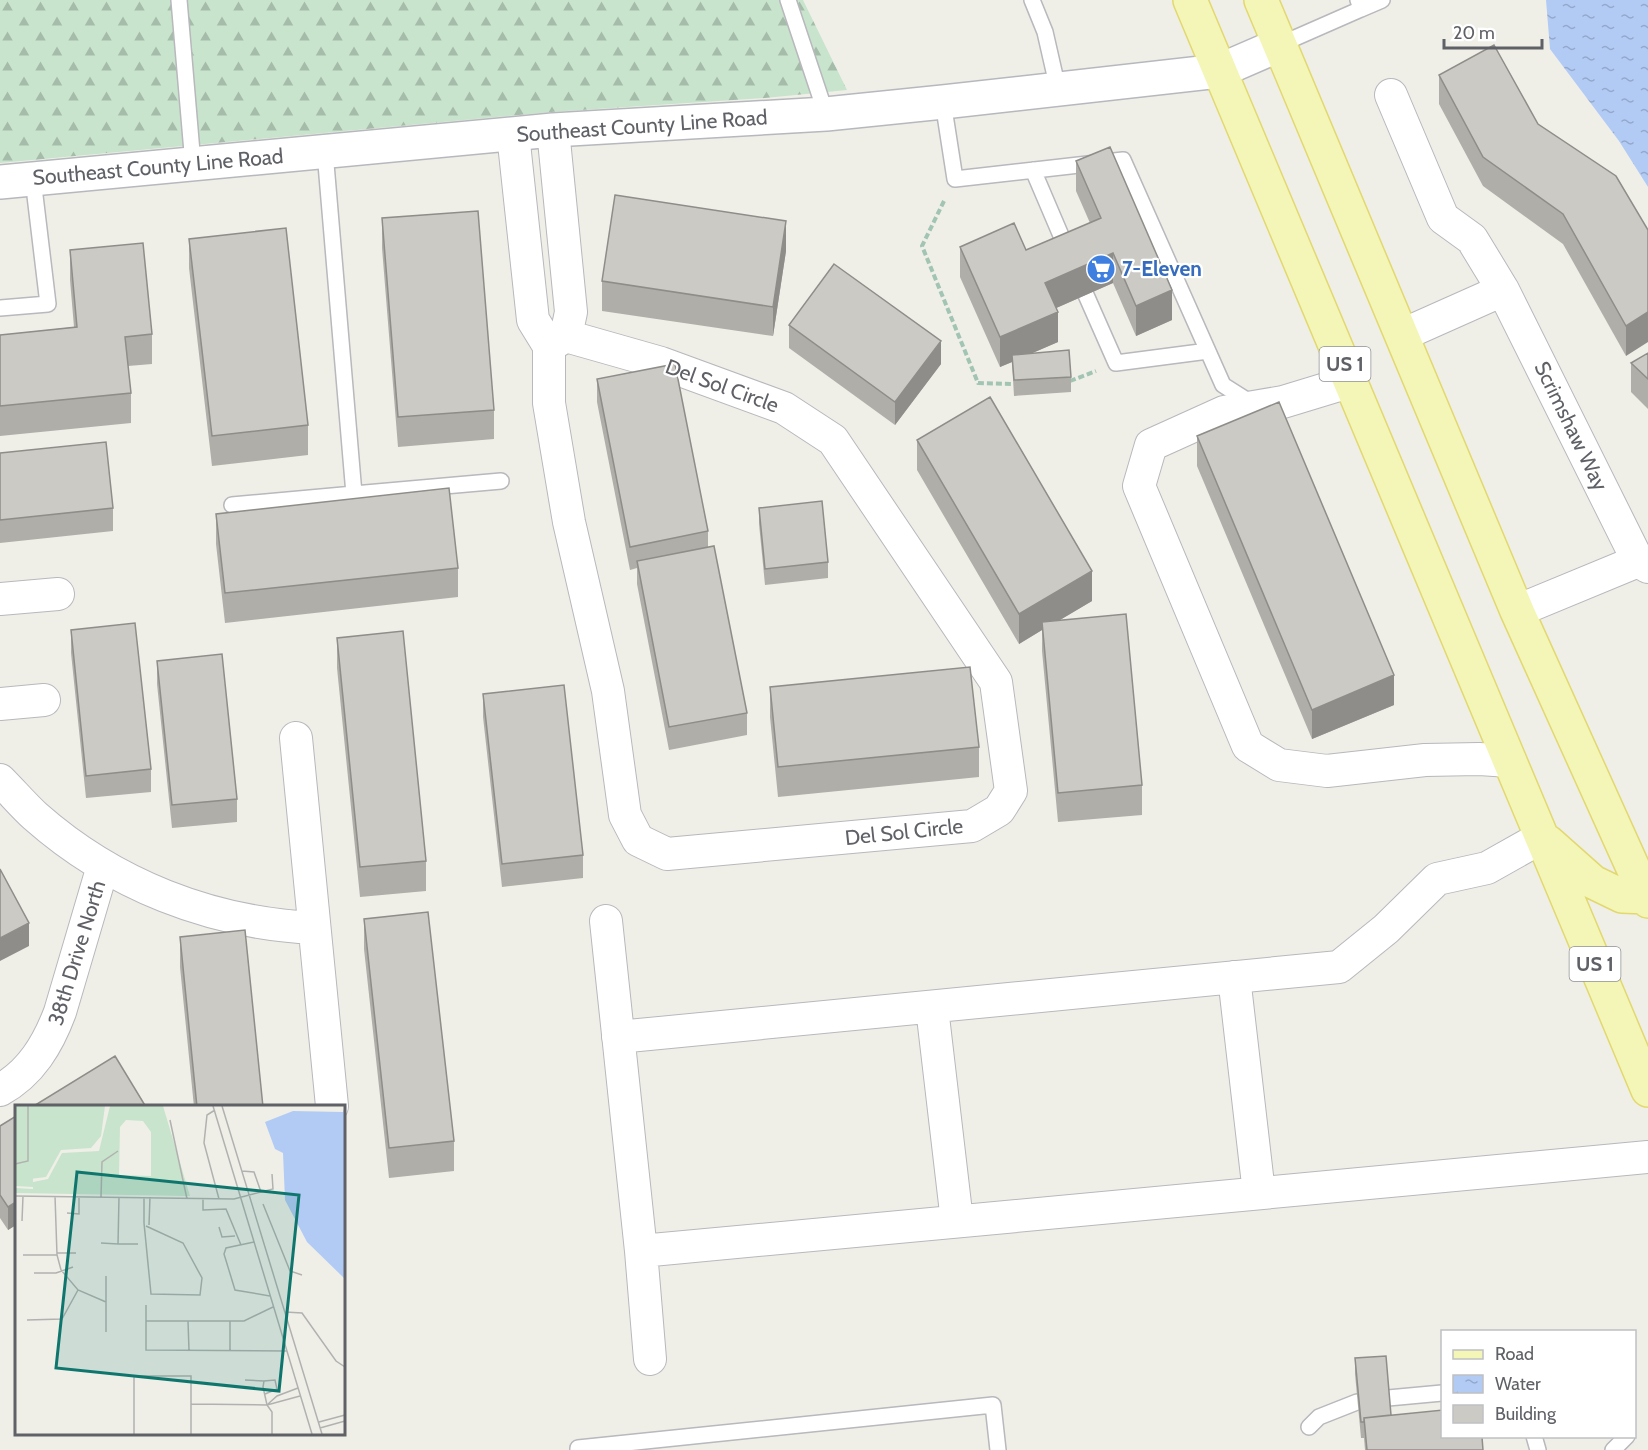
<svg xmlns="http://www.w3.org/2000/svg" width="1648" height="1450" viewBox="0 0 1648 1450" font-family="Cabin,sans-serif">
	<defs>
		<pattern id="forest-firs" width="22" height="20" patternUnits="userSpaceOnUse" patternTransform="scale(1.5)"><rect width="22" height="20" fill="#c8e4cd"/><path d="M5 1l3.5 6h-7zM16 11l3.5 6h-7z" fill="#a6bcaa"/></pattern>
		<pattern id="water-ripples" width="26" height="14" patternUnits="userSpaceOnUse" patternTransform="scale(1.5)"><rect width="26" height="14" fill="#b2cbf5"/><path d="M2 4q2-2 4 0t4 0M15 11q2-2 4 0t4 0" fill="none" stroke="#94a8ca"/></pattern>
	</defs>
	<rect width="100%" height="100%" fill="#efefe8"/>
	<path fill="url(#forest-firs)" d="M0 0H803L847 90 765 98 551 112 0 163Z"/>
	<path fill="url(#water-ripples)" d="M1546 0H1648V187L1619 141 1550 49Z"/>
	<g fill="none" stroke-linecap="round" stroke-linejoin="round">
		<g stroke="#b8b8bd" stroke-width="18">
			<path id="lane" d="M179 0 193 164
				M788 0 826 114
				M1032 0 1045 32 1058 89
				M1361 9 1382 0
				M1279 45 1361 9 1358 0
				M943 102 955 179 1123 160 1223 385 1253 404
				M1033 170 1068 252
				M1086 295 1116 363 1208 351
				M0 308 48 304 33 179
				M354 494 501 481
				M232 505 354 494 325 152
				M1388 1398 1442 1393
				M1309 1427 1319 1417 1357 1402
				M1534 1436 1538 1450
				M578 1450V1448L993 1405 998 1450
				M1613 1450 1627 1436"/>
		</g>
		<g stroke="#b8b8bd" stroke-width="34">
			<path id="street" d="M1391 95 1443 218 1472 239 1503 290 1638 561 1648 567
				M553 130 571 312 566 336
				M513 134 533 320 549 346V403L569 522 608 691 625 815 638 840 667 854 972 826 999 810 1011 791 996 682 833 440 784 408 661 363 566 336 549 346
				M1402 335 1503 290
				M1352 381 1283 402 1224 412 1151 445 1139 486 1248 746 1279 765 1327 771 1425 760 1479 759 1510 761
				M0 599 58 594
				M1517 611 1638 561
				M0 704 44 700
				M296 738 332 1106
				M0 780C12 792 23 805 35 816 113 885 211 923 314 928
				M606 921 641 1251 1648 1157
				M1234 977 1259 1193
				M932 1008 957 1221
				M618 1037 1339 967 1386 929 1437 879 1487 868 1542 837
				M0 1090C31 1073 48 1044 60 1012L103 866
				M641 1251 650 1359"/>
		</g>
		<g stroke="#b6b8bd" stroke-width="36">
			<path id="secondary" d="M0 182 553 130 826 114 943 102 1219 71 1279 45"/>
		</g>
		<g stroke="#e2d86f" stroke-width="36">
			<path id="primary" d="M1190 0 1648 1090
				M1261 0 1517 611 1648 901
				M1548 842 1593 882 1622 896 1647 897"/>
		</g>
		<path stroke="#a2c4b3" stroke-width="4" stroke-dasharray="6 3" stroke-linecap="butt" d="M944 201 922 246 978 383 1013 384
			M1070 381 1096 371"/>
		<use href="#lane" stroke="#fff" stroke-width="15"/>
		<use href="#street" stroke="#fff" stroke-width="32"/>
		<use href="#secondary" stroke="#fff" stroke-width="33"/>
		<use href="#primary" stroke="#f4f6b7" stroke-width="33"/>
	</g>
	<path fill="#afaea9" d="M1439 75 1538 124 1648 230 1626 356 1563 244 1483 186 1439 104Z
		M1076 161 1172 320 1136 336 1113 283 1056 308 1058 342 1032 353 1071 377V392L1014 396 1012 362 1000 367 960 277V247L1026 250 1090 223 1076 191Z
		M382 218 494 410V439L398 447 382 248Z
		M189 239 308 425V455L212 466 189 268Z
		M70 250 152 334V364L128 366 131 393V423L0 436V335L74 327 70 280Z
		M786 251 773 336 602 311V281Z
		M789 325 941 364 895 425 789 348Z
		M1648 353V409L1631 392V363Z
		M597 379 708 531V548L747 713V735L669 750 637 584V568L630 570 597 402Z
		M1197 436 1394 705 1312 739 1197 466Z
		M917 440 1092 601 1060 620 1142 785V815L1058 822 1042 651V630L1019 644 917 470Z
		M0 453 113 508V531L0 543Z
		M759 508 828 562V578L765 585 759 524Z
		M216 514 458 568V597L225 623 216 544Z
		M71 630 151 769V792L86 798 71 653Z
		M337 638 426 861V891L360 897 337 668Z
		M157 661 237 799V822L172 828 157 684Z
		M770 687 979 747V777L778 797 770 717Z
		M483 694 583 855V878L502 887 483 717Z
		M364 919 454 1141V1171L389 1178 364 949Z
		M180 937 263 1107H194L180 967Z
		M16 1116V1225L8 1230 0 1218V1126Z
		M1355 1358 1391 1415 1483 1450H1365L1364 1438H1361L1355 1374Z"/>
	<path fill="#8e8d89" d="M786 221V251L773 336V307Z
		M1113 253V283L1045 313V283Z
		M1172 290V320L1136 336V306Z
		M1058 312V342L1012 362V355V362L1000 367V337Z
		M1648 312V342L1626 356V326Z
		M941 341V364L895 425V402Z
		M1092 571V601L1043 630 1042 622V630L1019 644V614Z
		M1394 675V705L1312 739V710Z
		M29 923V946L0 961V938Z
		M16 1202V1225L8 1230V1207Z"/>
	<path fill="#cbcac4" stroke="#8e8d89" stroke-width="1.5" d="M1494 45 1538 124 1616 176 1648 230V312L1626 326 1563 214 1483 157 1439 75Z
		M1110 147 1172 290 1136 306 1113 253 1045 283 1058 312 1000 337 960 247 1014 223 1026 250 1101 218 1076 161Z
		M615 195 786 221 773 307 602 281Z
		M478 211 494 410 398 417 382 218Z
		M286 228 308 425 212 436 189 239Z
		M143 243 152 334 125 337 131 393 0 406V335L77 327 70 250Z
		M834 264 941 341 895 402 789 325Z
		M1069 350 1071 377 1014 380 1012 355Z
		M1648 353V379L1631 363Z
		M675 364 708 531 630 547 597 379Z
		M990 397 1092 571 1019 614 917 440Z
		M1279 402 1394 675 1312 710 1197 436Z
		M106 442 113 508 0 520V453Z
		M449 488 458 568 225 593 216 514Z
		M822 501 828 562 765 569 759 508Z
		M714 546 747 713 669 727 637 561Z
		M1126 614 1142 785 1058 793 1042 622Z
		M135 623 151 769 86 776 71 630Z
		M403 631 426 861 360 867 337 638Z
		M222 654 237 799 172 805 157 661Z
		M970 667 979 747 778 767 770 687Z
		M564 685 583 855 502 864 483 694Z
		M0 869 29 923 0 938Z
		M428 912 454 1141 389 1148 364 919Z
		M245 930 263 1107H197L180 937Z
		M115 1056 146 1107H32Z
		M16 1116V1202L8 1207 0 1195V1126Z
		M1386 1356 1391 1415 1364 1418V1422H1361L1355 1358Z
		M1443 1410V1437H1482L1483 1450H1367L1364 1418Z"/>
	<defs>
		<g id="supermarket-disc" transform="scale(1.5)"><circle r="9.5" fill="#3f7fe0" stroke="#fff"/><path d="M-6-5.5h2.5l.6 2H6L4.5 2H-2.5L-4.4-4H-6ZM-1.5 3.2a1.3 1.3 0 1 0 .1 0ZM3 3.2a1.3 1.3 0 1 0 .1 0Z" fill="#fff"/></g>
	</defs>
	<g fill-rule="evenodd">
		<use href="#supermarket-disc" x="1101" y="269"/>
	</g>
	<g text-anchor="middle" stroke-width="4.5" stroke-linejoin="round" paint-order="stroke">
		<g fill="#fff" stroke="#8f9094" stroke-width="1.5">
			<rect x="1319.5" y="347" width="51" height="34" rx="4.5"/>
			<rect x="1569.5" y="947" width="51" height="34" rx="4.5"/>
		</g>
		<g font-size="20" font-weight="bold" fill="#5f6166">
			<text x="1345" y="371">US 1</text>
			<text x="1595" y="971">US 1</text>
		</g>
		<g font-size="21" fill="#5f6166" stroke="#fff">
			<text transform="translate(642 126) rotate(-4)" y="7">Southeast County Line Road</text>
			<text transform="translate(158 167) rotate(-5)" y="7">Southeast County Line Road</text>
			<text transform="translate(722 386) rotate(20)" y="7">Del Sol Circle</text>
			<text transform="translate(1571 426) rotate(64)" y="7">Scrimshaw Way</text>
			<text transform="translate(904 832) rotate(-6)" y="7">Del Sol Circle</text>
			<text transform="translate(77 953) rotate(-73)" y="7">38th Drive North</text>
		</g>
		<g font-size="21" font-weight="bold" fill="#366cbe" stroke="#fff" text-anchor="start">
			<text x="1122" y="276">7-Eleven</text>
		</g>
	</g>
	<g transform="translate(15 1105)">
		<rect width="330" height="330" fill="#efefe8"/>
		<path d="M17 1H90L86 31 76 43 46 45 31 72 15 74Z" fill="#c8e4cd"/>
		<path d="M95 1H188H148L175 91 0 88V83L18 84V77L33 74 47 48 84 46ZM111 15 128 16 136 27V71L104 70 105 22Z" fill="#c8e4cd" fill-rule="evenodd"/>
		<path d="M0 1H17L18 82 0 81Z" fill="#c8e4cd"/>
		<path d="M330 1V174L292 137 270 95 268 48 260 44 250 17 278 6 328 7Z" fill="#b2cbf5"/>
		<path fill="none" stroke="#b1b2b0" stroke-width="1.5" d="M198 1 297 329M207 1 307 329M200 5 192 10 189 38 204 94M155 15 172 94M0 59 13 56V1M246 87 258 84 257 69M0 91 219 94 246 87 239 67 227 66M40 91 42 150 46 165 63 185 91 197M86 92 87 57 103 46M129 92V118L136 189 185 190 187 173 168 138 131 121M188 94V105L211 104 226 140M248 99 275 166 287 170M52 108 64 109V92M7 116 8 91M134 120 135 92M204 122 207 132 220 131M239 137 211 143 209 149 220 185 255 191M86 138 103 139 104 92M103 139H123M42 148H61M8 150H42M19 168H41L58 162M131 200V245L272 246M270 207 287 208 321 256 330 262M12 215 47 214 63 185M131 216H229L258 202M173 216 174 245M215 216V246M91 227V171M230 275 249 276M250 289 262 284 260 275 249 276 248 282 252 300 257 307V329M176 299 252 300 285 291M253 299 262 291 283 283M304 317 330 310M305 323 330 316M119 329V271H176V329"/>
		<path fill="#0f766e" fill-opacity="0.15" stroke="#0f766e" stroke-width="3" d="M62 67 284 90 264 286 41 263Z"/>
		<rect width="330" height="330" fill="none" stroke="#5f6166" stroke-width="3"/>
	</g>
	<rect x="1441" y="1330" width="195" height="108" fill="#ffffff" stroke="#bfc0c2" stroke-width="1.5"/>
	<rect x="1453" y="1350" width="30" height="9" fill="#f4f6b7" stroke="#bfc0c2" stroke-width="1.5"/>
	<text x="1495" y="1360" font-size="18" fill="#5f6166">Road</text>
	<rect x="1453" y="1375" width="30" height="18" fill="url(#water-ripples)" stroke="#bfc0c2" stroke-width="1.5"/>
	<text x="1495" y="1390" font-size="18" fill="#5f6166">Water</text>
	<rect x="1453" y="1405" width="30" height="18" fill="#cbcac4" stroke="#bfc0c2" stroke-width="1.5"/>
	<text x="1495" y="1420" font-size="18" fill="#5f6166">Building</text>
	<path d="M1444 39v9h98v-9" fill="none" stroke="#5f6166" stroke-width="3"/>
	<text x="1453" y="39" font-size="18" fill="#5f6166" stroke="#ffffff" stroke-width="4.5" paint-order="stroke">20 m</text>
</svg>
